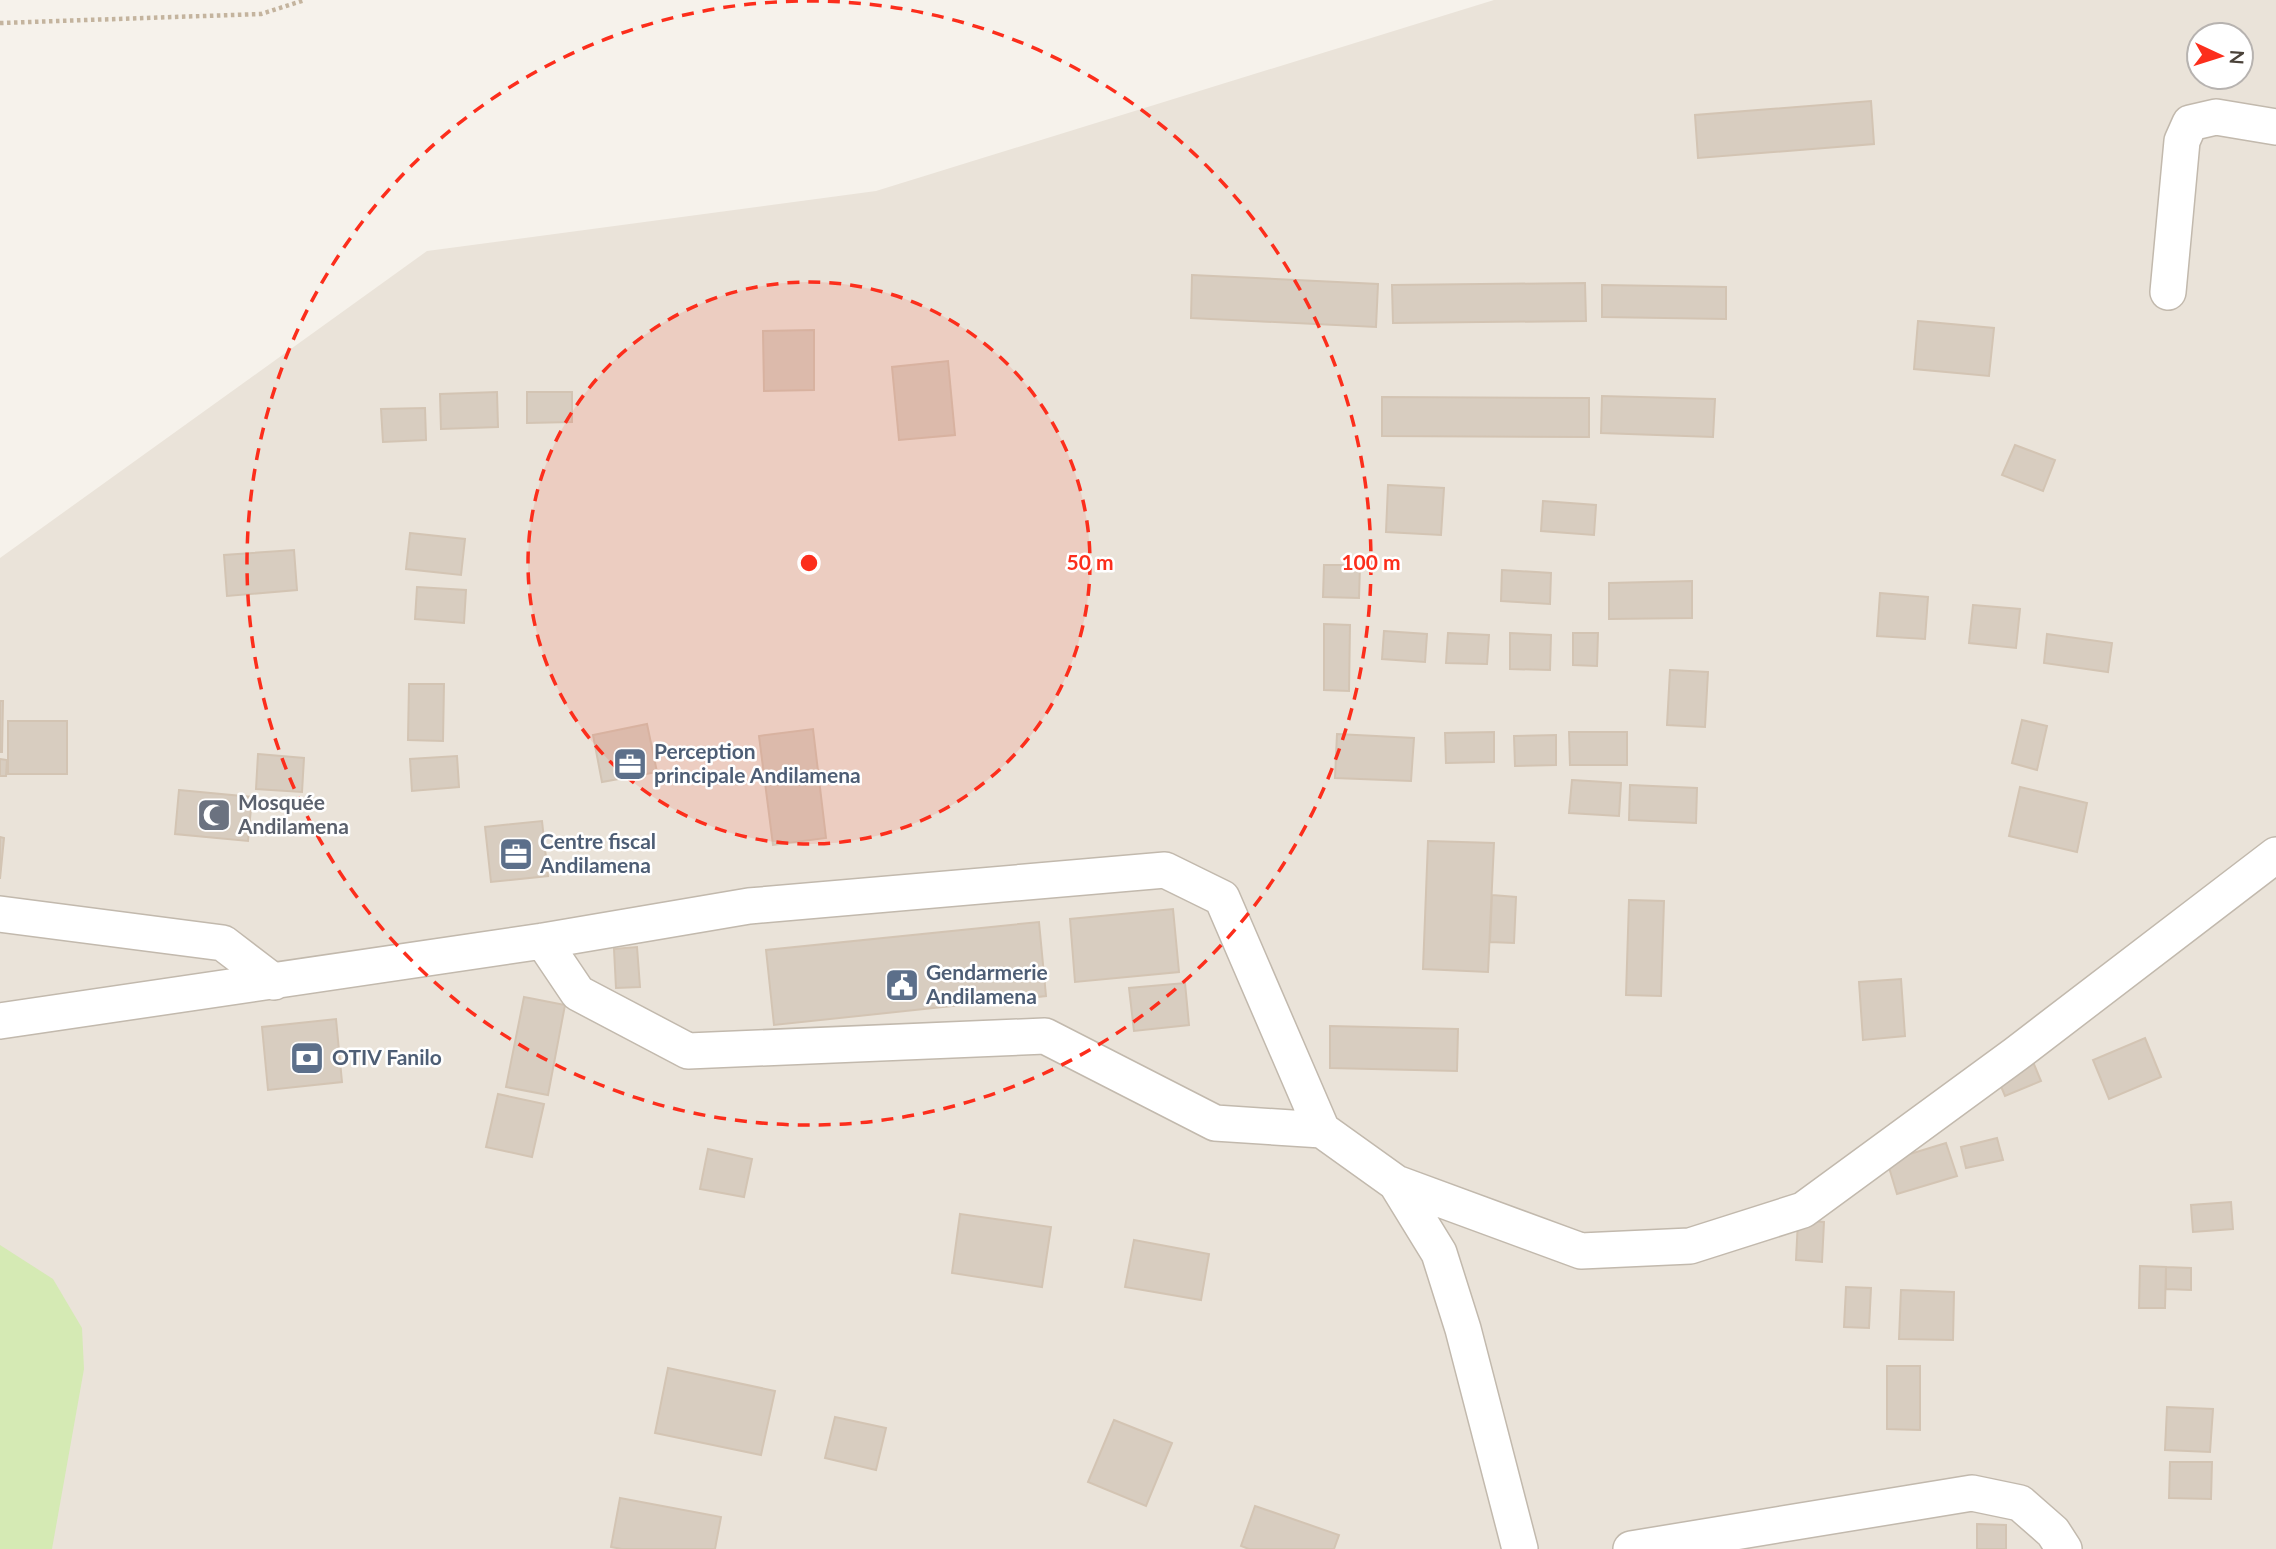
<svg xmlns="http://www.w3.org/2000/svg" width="2276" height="1549" viewBox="0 0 2276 1549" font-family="Lato,sans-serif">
	<rect width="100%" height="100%" fill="#f6f2eb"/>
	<path fill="#eae3d9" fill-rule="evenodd" d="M1494 0H2276V1549H0V558L427 251 876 191ZM2199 35H2241V77H2199Z"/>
	<path fill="#d5eab4" d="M0 1245 53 1279 82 1328 84 1369 52 1549H0Z"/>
	<path fill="#d8cdc0" stroke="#d3c4b3" stroke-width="2" d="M1871 101 1874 144 1698 158 1695 115Z
		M1192 275 1378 284 1376 327 1191 318Z
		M1585 283 1586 321 1393 323 1392 285Z
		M1602 285 1726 287V319L1602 317Z
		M1918 321 1994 328 1989 376 1914 369Z
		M814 330V390L764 391 763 331Z
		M948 361 955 435 899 440 892 367Z
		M497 392 498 427 441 429 440 394Z
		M527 392H572V422L527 423Z
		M1602 396 1715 399 1713 437 1601 433Z
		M1382 397 1589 398V437L1382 436Z
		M425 408 426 440 383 442 381 409Z
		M2015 445 2055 460 2043 491 2002 475Z
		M1388 485 1444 488 1441 535 1386 532Z
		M1543 501 1596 505 1594 535 1541 531Z
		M410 533 465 539 461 575 406 569Z
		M294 550 297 590 227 596 224 555Z
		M1324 565H1360L1359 598 1323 597Z
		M1502 570 1551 573 1550 604 1501 601Z
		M1692 581V618L1609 619V583Z
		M417 587 466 590 464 623 415 619Z
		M1880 593 1928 597 1925 639 1877 636Z
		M1973 605 2020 609 2016 648 1969 643Z
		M1324 624 1350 625 1349 691 1324 690Z
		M1384 631 1427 634 1425 662 1382 659Z
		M1448 633 1489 635 1487 664 1446 663Z
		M1510 633 1551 635 1550 670 1510 669Z
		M1573 633H1598L1597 666 1573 665Z
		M2047 634 2112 643 2108 672 2044 663Z
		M1670 670 1708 672 1705 727 1667 725Z
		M409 684H444L443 741 408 740Z
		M0 701H3L2 752H0Z
		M2022 720 2047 726 2037 770 2012 763Z
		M8 721H67V774H8Z
		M647 724 657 772 602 782 593 735Z
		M813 729 826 838 773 845 759 736Z
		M1494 732V762L1446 763 1445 733Z
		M1569 732H1627V765H1570Z
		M1337 734 1414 738 1411 781 1335 778Z
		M1556 735V765L1515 766 1514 736Z
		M258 754 304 758 302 792 256 789Z
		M457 756 459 787 412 791 410 759Z
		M0 759 7 760 6 776H0Z
		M1572 780 1621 783 1619 816 1569 813Z
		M1630 785 1697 788 1696 823 1629 820Z
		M2020 787 2087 803 2077 852 2009 836Z
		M179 790 252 797 248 841 175 834Z
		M542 821 548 876 491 882 485 827Z
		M0 837 4 838 0 879Z
		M1428 841 1494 843 1488 972 1423 969Z
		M1492 895 1516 897 1514 943 1490 942Z
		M1629 900 1664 901 1661 996 1626 995Z
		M1173 909 1179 972 1075 982 1070 919Z
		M1039 922 1046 996 774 1025 766 950Z
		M637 947 640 987 616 988 614 949Z
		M1901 979 1905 1036 1863 1040 1859 982Z
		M1185 983 1189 1025 1134 1031 1129 988Z
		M524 997 565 1005 548 1095 506 1087Z
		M336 1019 342 1082 268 1090 262 1027Z
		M1330 1026 1458 1029 1457 1071 1330 1068Z
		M2145 1038 2161 1077 2109 1099 2093 1060Z
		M2033 1062 2041 1081 2005 1096 1997 1077Z
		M498 1094 544 1104 532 1157 486 1147Z
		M1997 1138 2003 1160 1966 1168 1961 1147Z
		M1946 1143 1957 1176 1897 1194 1887 1161Z
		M708 1149 752 1159 744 1197 700 1189Z
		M2231 1202 2233 1229 2193 1232 2191 1205Z
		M960 1214 1051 1227 1042 1287 952 1273Z
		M1798 1220 1824 1222 1822 1262 1796 1260Z
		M1134 1240 1209 1254 1201 1300 1125 1287Z
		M2140 1266 2166 1267 2165 1308H2139Z
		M2166 1267 2191 1268V1290L2166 1289Z
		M1846 1287 1871 1288 1869 1328 1844 1327Z
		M1901 1290 1954 1292 1953 1340 1899 1339Z
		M1887 1366H1920V1430L1887 1429Z
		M668 1368 775 1391 761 1455 655 1433Z
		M2167 1407 2213 1409 2210 1452 2165 1450Z
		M835 1417 886 1428 876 1470 825 1458Z
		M1114 1420 1172 1443 1146 1506 1088 1482Z
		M2170 1462H2212L2211 1499 2169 1498Z
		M620 1498 721 1517 715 1549H622L611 1547Z
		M1255 1506 1339 1535 1334 1549H1249L1241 1546Z
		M1977 1524 2006 1525V1549H1977Z"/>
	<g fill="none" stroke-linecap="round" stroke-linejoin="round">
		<g stroke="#c2b9ad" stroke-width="38">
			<path id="street" d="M2168 292 2182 141 2190 123 2216 117 2276 127
				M0 914 223 943 274 982
				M543 941 578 993 688 1051 1045 1036 1215 1123 1322 1130
				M0 1021 543 941 749 906 1165 870 1222 898 1322 1130 1396 1183 1439 1253 1463 1329 1520 1549
				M1396 1183 1581 1251 1690 1246 1803 1210 2016 1054 2276 855
				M1631 1549 1972 1493 2020 1503 2053 1532 2064 1549"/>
		</g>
		<path stroke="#c4b49e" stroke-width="4.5" stroke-dasharray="3.5 3.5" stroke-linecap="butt" d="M0 23 261 14 305 0"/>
		<use href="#street" stroke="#fff" stroke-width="35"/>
	</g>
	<circle cx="809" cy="563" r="281" fill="#fc2e1c" fill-opacity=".12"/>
	<g fill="none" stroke="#fc2e1c" stroke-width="3.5" stroke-dasharray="12 9">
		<circle cx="809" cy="563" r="281"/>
		<circle cx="809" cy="563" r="562"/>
	</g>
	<defs>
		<g id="office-square" transform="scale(1.75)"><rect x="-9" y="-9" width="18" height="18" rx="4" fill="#5c6f8a" stroke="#fff"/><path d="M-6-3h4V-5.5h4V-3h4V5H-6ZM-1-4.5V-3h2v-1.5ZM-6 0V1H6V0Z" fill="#fff"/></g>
		<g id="mosque-square" transform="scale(1.75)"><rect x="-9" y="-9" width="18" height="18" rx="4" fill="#6b7280" stroke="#fff"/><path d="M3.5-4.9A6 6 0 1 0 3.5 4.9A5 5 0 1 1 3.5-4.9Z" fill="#fff"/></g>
		<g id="civic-square" transform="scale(1.75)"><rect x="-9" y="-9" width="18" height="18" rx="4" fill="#5c6f8a" stroke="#fff"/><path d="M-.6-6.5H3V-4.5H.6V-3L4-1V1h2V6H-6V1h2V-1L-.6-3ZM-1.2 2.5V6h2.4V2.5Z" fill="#fff"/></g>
		<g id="bank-square" transform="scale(1.75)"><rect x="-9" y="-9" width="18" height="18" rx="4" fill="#5c6f8a" stroke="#fff"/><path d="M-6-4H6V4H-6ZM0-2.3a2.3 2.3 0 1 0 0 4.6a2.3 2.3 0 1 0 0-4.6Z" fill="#fff"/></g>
	</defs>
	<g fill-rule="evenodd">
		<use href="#office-square" x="630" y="764"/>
		<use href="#mosque-square" x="214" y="815"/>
		<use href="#office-square" x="516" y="854"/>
		<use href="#civic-square" x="902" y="985"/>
		<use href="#bank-square" x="307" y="1058"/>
	</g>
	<g text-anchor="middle" stroke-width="5" stroke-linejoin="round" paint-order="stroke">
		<g font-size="21" font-weight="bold" fill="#4e5e75" stroke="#fff" text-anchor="start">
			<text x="654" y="759">Perception<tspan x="654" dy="24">principale Andilamena</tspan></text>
			<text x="540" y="849">Centre fiscal<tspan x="540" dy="24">Andilamena</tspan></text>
			<text x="926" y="980">Gendarmerie<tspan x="926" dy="24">Andilamena</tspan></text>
			<text x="332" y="1065">OTIV Fanilo</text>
		</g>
		<g font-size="21" font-weight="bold" fill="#5b616d" stroke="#fff" text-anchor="start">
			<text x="238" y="810">Mosquée<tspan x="238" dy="24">Andilamena</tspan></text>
		</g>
	</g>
	<circle cx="809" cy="563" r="10" fill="#fc2e1c" stroke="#fff" stroke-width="3.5"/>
	<g font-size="21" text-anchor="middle" font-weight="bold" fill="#fc2e1c" stroke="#fff" stroke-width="5" stroke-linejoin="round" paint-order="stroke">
		<text x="1090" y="570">50 m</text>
		<text x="1371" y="570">100 m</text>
	</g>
	<g transform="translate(2220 56) rotate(94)"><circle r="33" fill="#ffffff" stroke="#b7b3b0" stroke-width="2"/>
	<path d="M0-5L12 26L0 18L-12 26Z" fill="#fc2e1c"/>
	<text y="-10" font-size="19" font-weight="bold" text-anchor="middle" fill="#4a4239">N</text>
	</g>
</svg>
